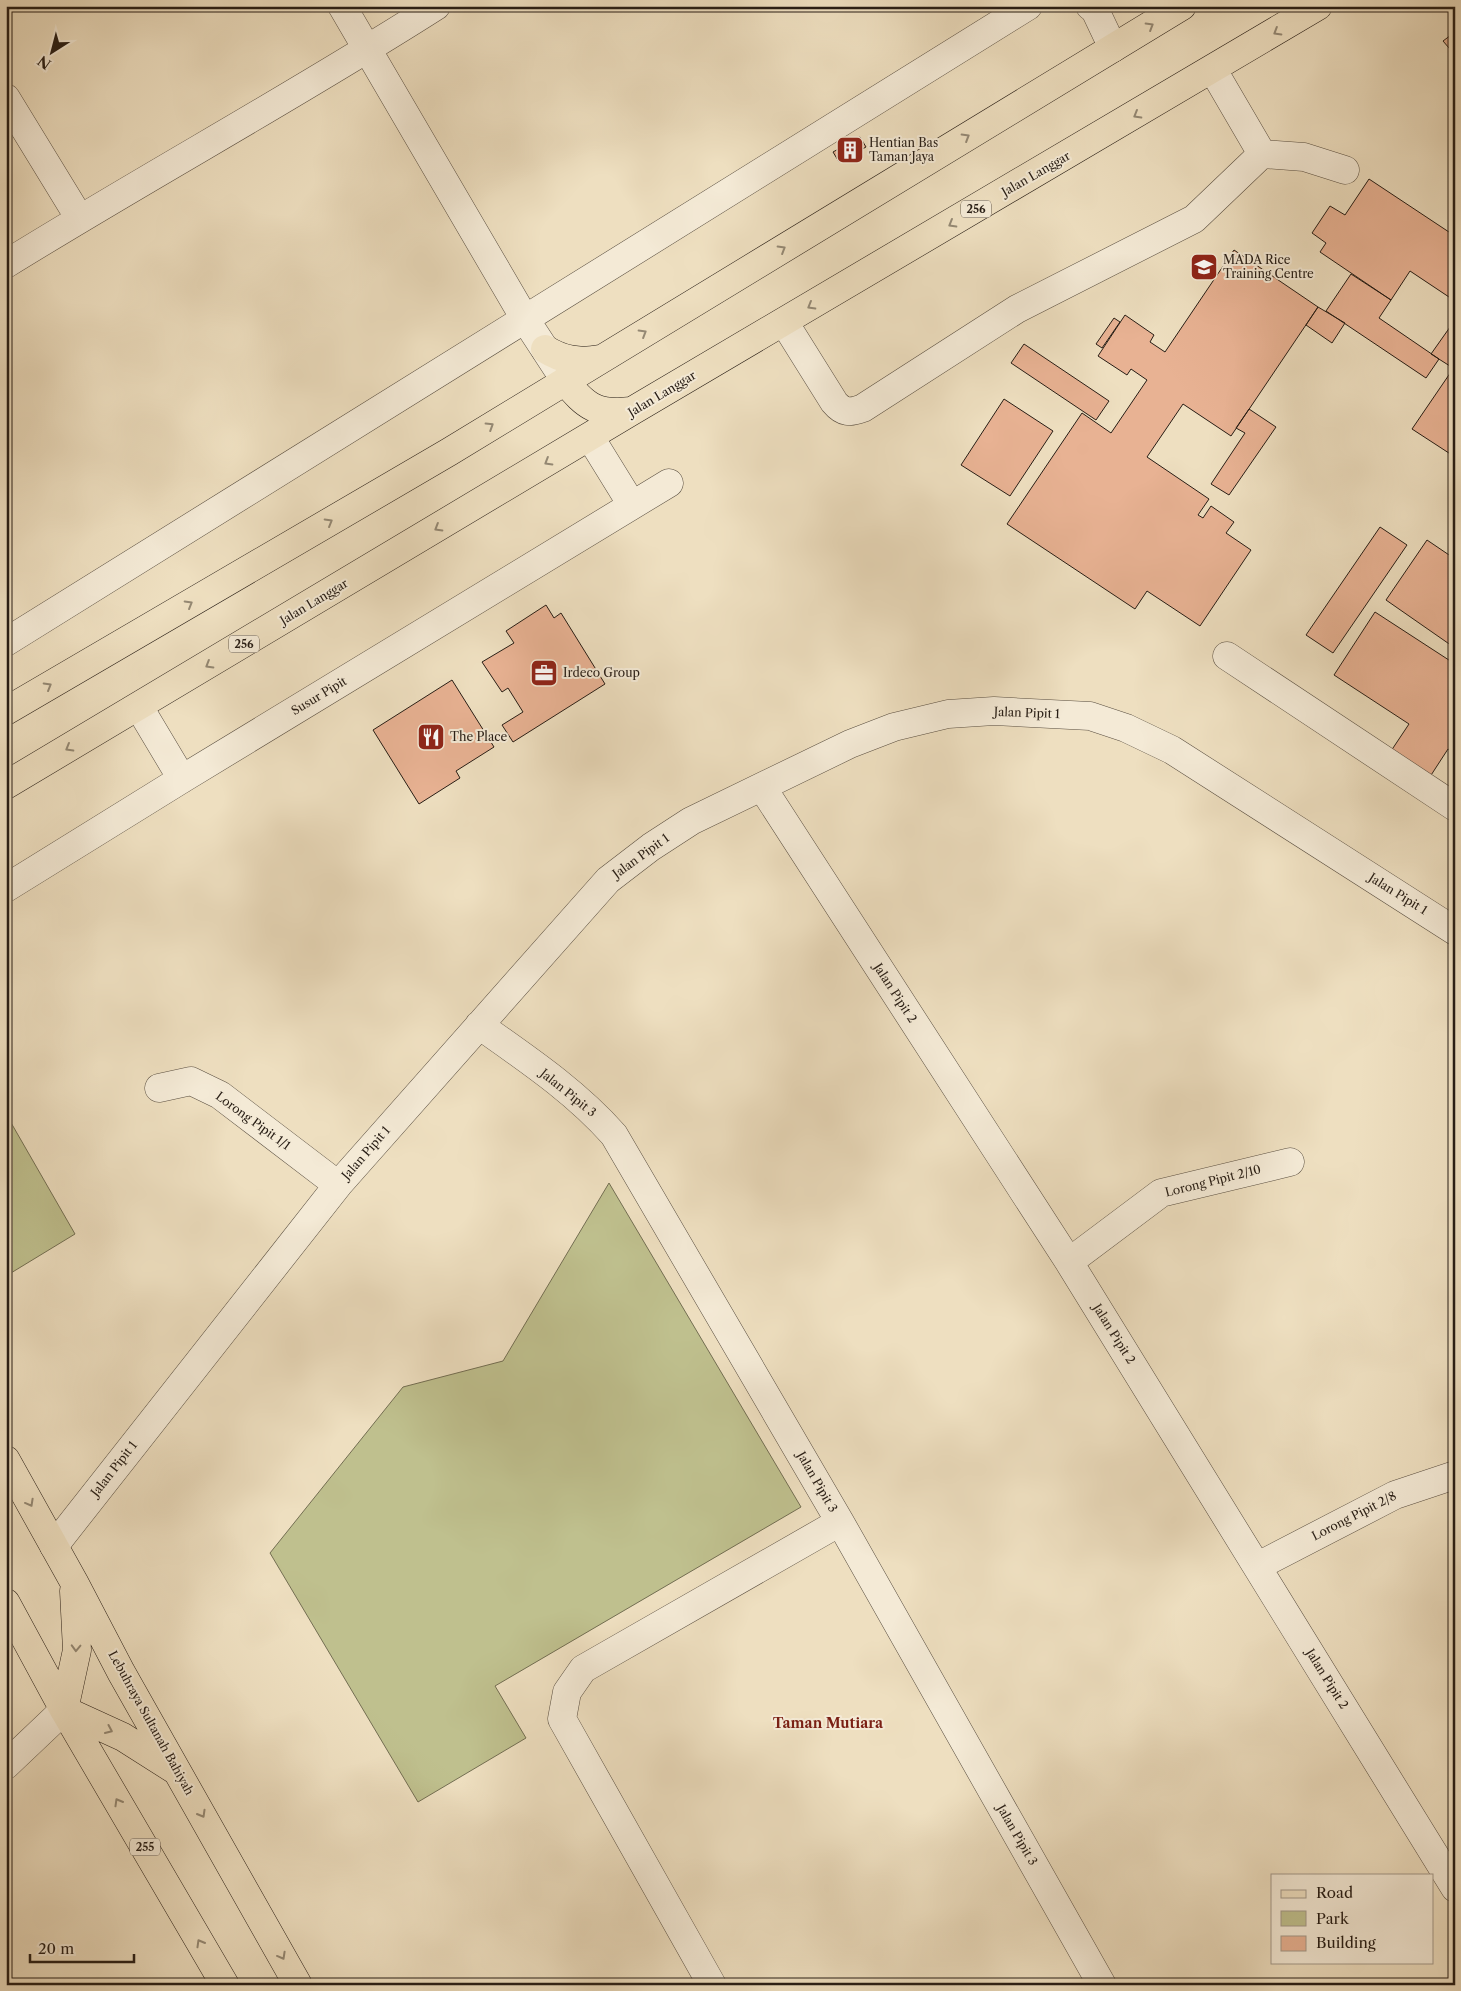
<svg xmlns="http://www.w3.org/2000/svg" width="1461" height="1991" viewBox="0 0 1461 1991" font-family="'Libre Caslon Text',serif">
	<rect width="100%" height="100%" fill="#eedfc0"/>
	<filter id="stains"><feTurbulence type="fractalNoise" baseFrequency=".004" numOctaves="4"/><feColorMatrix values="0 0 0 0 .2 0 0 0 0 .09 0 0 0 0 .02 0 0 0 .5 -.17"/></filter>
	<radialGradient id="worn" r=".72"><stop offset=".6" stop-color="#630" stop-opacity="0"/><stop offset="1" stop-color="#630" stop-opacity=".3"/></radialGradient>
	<path fill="#bfc08e" stroke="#736e52" d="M6 1114 75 1234 6 1276Z
		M609 1183 801 1507 495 1686 526 1738 418 1802 270 1553 403 1387 503 1361Z"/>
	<path fill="#e8b293" stroke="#271d15" d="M1455 32V55L1443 41Z
		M860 137 866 147 839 162 833 152Z
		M1369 179 1455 236V301L1410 271 1391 300 1320 252 1326 243 1312 233 1330 206 1345 215Z
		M1234 250 1318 307 1231 436 1183 404 1147 457 1209 499 1198 515 1203 518 1211 506 1234 522 1226 533 1251 550 1200 626 1147 591 1135 609 1007 524 1082 413 1111 433 1147 380 1131 369 1127 375 1098 356 1125 315 1154 335 1150 342 1165 352Z
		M1351 274 1391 300 1379 318 1439 359 1426 378 1326 311Z
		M1318 307 1345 323 1332 343 1306 325Z
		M1114 318 1120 322 1102 348 1096 344Z
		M1455 320V366L1453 368 1431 354Z
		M1024 344 1109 401 1096 420 1011 363Z
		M1455 366V457L1412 429Z
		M1004 399 1053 431 1010 496 961 465Z
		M1249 409 1276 427 1229 495 1211 484 1245 433 1236 428Z
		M1380 527 1407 545 1333 653 1306 635Z
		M1427 540 1455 559V648L1386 600Z
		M546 605 554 618 561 613 605 684 513 742 502 725 523 712 508 688 502 692 482 662 514 643 506 631Z
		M1375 612 1455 664V754L1448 749 1424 786 1385 760 1409 724 1334 675Z
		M452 680 494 747 456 771 460 778 419 804 373 730Z"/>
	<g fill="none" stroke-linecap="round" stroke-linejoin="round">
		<g stroke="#594e40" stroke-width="29">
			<path id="minor" d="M342 6 525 319 557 368
				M1090 6 1095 10 1113 48
				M1213 70 1262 154
				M6 98 80 219
				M6 264C148 176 295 96 436 6
				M784 322 834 402C843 413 850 413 863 408L1017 309 1194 219 1262 154 1304 157 1345 170
				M590 437 632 505
				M6 642 1028 6
				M1227 656 1455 807
				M139 707 182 779
				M762 787 1069 1262 1455 1888
				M6 888 182 779 669 483
				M479 1025C527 1059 575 1091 614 1135L840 1522 1102 1985
				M159 1088 191 1081 220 1095 338 1185
				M1069 1262 1161 1193 1290 1162
				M54 1546 338 1185 608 880 651 847 691 821 850 744 894 727 948 714 994 711 1090 716 1126 728 1172 750 1455 931
				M1258 1566 1395 1495 1455 1475
				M6 1765 64 1710
				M712 1985 562 1719 567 1692 583 1669 840 1522"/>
		</g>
		<g stroke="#271d15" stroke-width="29">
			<path id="major" d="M545 349C563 360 579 363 600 359
				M565 381C586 407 597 415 632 411
				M6 711 449 452 1182 6
				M6 785 632 411 1318 6
				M6 1460 74 1582 121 1672 298 1985
				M6 1603 64 1710 225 1985
				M64 1710 123 1737 175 1770
				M64 1710 77 1650 74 1591"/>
		</g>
		<use href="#minor" stroke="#f4ead6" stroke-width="28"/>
		<use href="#major" stroke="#eedfc0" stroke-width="28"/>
	</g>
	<defs><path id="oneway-chevron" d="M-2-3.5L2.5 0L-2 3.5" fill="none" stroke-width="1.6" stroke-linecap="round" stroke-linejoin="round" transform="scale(1.25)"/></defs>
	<g stroke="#948873">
		<use href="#oneway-chevron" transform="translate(1150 26) rotate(-31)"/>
		<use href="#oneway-chevron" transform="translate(1277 32) rotate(149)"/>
		<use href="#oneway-chevron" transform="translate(1137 115) rotate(150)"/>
		<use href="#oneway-chevron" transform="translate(966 137) rotate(-31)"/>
		<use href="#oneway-chevron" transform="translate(952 224) rotate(150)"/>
		<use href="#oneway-chevron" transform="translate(782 249) rotate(-31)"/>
		<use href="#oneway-chevron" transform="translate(811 306) rotate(150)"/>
		<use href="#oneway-chevron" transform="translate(643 333) rotate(-31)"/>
		<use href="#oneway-chevron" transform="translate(490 426) rotate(-32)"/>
		<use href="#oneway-chevron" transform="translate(548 462) rotate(149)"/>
		<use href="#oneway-chevron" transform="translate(329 522) rotate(-30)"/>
		<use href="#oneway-chevron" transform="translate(438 528) rotate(149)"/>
		<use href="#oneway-chevron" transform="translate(189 604) rotate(-30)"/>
		<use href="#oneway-chevron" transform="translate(209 665) rotate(149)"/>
		<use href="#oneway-chevron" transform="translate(48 686) rotate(-30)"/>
		<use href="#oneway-chevron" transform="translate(69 748) rotate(150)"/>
		<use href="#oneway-chevron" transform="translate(30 1503) rotate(61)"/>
		<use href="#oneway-chevron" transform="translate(76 1648) rotate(92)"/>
		<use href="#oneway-chevron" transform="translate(109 1730) rotate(24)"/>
		<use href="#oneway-chevron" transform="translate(118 1802) rotate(-120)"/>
		<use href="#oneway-chevron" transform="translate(202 1814) rotate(60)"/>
		<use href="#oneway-chevron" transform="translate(200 1943) rotate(-120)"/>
		<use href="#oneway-chevron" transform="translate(282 1956) rotate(61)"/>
	</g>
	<defs>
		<g id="building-square" transform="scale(1.4375)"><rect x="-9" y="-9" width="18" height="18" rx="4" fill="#8f2418" stroke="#f4ead6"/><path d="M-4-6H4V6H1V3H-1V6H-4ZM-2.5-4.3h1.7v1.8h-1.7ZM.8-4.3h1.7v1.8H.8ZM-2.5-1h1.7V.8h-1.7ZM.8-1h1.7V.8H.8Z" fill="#fff"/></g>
		<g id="university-square" transform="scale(1.4375)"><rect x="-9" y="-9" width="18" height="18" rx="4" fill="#8f2418" stroke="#f4ead6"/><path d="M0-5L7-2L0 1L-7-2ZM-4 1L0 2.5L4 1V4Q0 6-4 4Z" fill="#fff"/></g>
		<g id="office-square" transform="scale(1.4375)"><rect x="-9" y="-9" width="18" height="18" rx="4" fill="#8f2418" stroke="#f4ead6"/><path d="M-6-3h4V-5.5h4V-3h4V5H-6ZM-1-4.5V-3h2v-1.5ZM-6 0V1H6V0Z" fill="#fff"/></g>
		<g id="restaurant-square" transform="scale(1.4375)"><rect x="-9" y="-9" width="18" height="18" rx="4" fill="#8f2418" stroke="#f4ead6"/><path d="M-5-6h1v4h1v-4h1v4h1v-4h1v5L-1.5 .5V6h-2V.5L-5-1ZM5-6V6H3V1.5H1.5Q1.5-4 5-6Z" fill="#fff"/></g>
	</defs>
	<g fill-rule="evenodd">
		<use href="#building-square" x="850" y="150"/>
		<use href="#university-square" x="1204" y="267"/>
		<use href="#office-square" x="544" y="673"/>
		<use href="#restaurant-square" x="431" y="737"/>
	</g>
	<g text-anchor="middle" stroke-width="4" stroke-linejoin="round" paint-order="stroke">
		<g fill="#f4ead6" stroke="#645a4f" stroke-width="1">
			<rect x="961" y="200.5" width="30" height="17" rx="4"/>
			<rect x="229" y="635.5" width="30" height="17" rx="4"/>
			<rect x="130" y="1838.5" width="30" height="17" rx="4"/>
		</g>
		<g font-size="11" font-weight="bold" fill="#271d15">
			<text x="976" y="213">256</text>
			<text x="244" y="648">256</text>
			<text x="145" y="1851">255</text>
		</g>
		<g font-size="12" fill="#271d15" stroke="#f4ead6" text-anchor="start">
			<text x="869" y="147">Hentian Bas<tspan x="869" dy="14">Taman Jaya</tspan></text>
			<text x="1223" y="264">MADA Rice<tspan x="1223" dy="14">Training Centre</tspan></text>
			<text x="563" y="677">Irdeco Group</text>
			<text x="450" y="741">The Place</text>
		</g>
		<g font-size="12" fill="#271d15" stroke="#f4ead6">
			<text transform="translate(1036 174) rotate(-30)" y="4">Jalan Langgar</text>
			<text transform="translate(662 394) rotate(-31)" y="4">Jalan Langgar</text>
			<text transform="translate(314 602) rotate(-31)" y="4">Jalan Langgar</text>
			<text transform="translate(319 696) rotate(-31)" y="4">Susur Pipit</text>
			<text transform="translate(1027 713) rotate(2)" y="4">Jalan Pipit 1</text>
			<text transform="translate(641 856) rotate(-36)" y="4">Jalan Pipit 1</text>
			<text transform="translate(1398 894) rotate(32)" y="4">Jalan Pipit 1</text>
			<text transform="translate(895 993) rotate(57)" y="4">Jalan Pipit 2</text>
			<text transform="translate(568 1093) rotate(39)" y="4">Jalan Pipit 3</text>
			<text transform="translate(253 1121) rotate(36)" y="4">Lorong Pipit 1/1</text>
			<text transform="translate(366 1153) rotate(-49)" y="4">Jalan Pipit 1</text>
			<text transform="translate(1213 1181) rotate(-14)" y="4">Lorong Pipit 2/10</text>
			<text transform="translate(1114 1334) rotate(58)" y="4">Jalan Pipit 2</text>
			<text transform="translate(114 1469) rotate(-52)" y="4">Jalan Pipit 1</text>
			<text transform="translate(817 1482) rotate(60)" y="4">Jalan Pipit 3</text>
			<text transform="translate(1354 1516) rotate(-27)" y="4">Lorong Pipit 2/8</text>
			<text transform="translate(1327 1679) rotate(58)" y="4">Jalan Pipit 2</text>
			<text transform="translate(151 1723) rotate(61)" y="4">Lebuhraya Sultanah Bahiyah</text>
			<text transform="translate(1017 1835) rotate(60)" y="4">Jalan Pipit 3</text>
		</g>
		<g font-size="14" font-weight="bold" fill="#7a1f14" stroke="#f4ead6">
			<text x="828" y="1728">Taman Mutiara</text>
		</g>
	</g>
	<rect width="1461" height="1991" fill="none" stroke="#eedfc0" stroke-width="25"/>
	<rect x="8" y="8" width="1446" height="1976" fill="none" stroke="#271d15" stroke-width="2.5"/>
	<rect x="12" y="12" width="1436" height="1966" fill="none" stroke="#271d15"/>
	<rect x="1271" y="1874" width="162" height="90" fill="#f4ead6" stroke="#a29889"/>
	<rect x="1281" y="1890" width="25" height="8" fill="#eedfc0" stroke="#a29889"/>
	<text x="1316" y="1898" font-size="15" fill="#271d15">Road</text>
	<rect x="1281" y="1911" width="25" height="15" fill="#bfc08e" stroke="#a29889"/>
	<text x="1316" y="1924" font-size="15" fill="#271d15">Park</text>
	<rect x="1281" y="1936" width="25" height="15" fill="#e8b293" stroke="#a29889"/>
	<text x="1316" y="1948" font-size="15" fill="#271d15">Building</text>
	<g transform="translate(52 52) rotate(216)" stroke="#f4ead6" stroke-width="4" paint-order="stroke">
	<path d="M0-4L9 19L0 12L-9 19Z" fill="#271d15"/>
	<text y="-8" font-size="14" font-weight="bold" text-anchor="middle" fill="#271d15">N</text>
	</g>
	<path d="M30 1954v8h104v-8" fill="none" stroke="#271d15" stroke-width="2.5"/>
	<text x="38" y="1954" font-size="15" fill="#271d15" stroke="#f4ead6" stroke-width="4" paint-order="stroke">20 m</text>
	<rect width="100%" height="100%" filter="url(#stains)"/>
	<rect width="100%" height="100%" fill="url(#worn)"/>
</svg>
